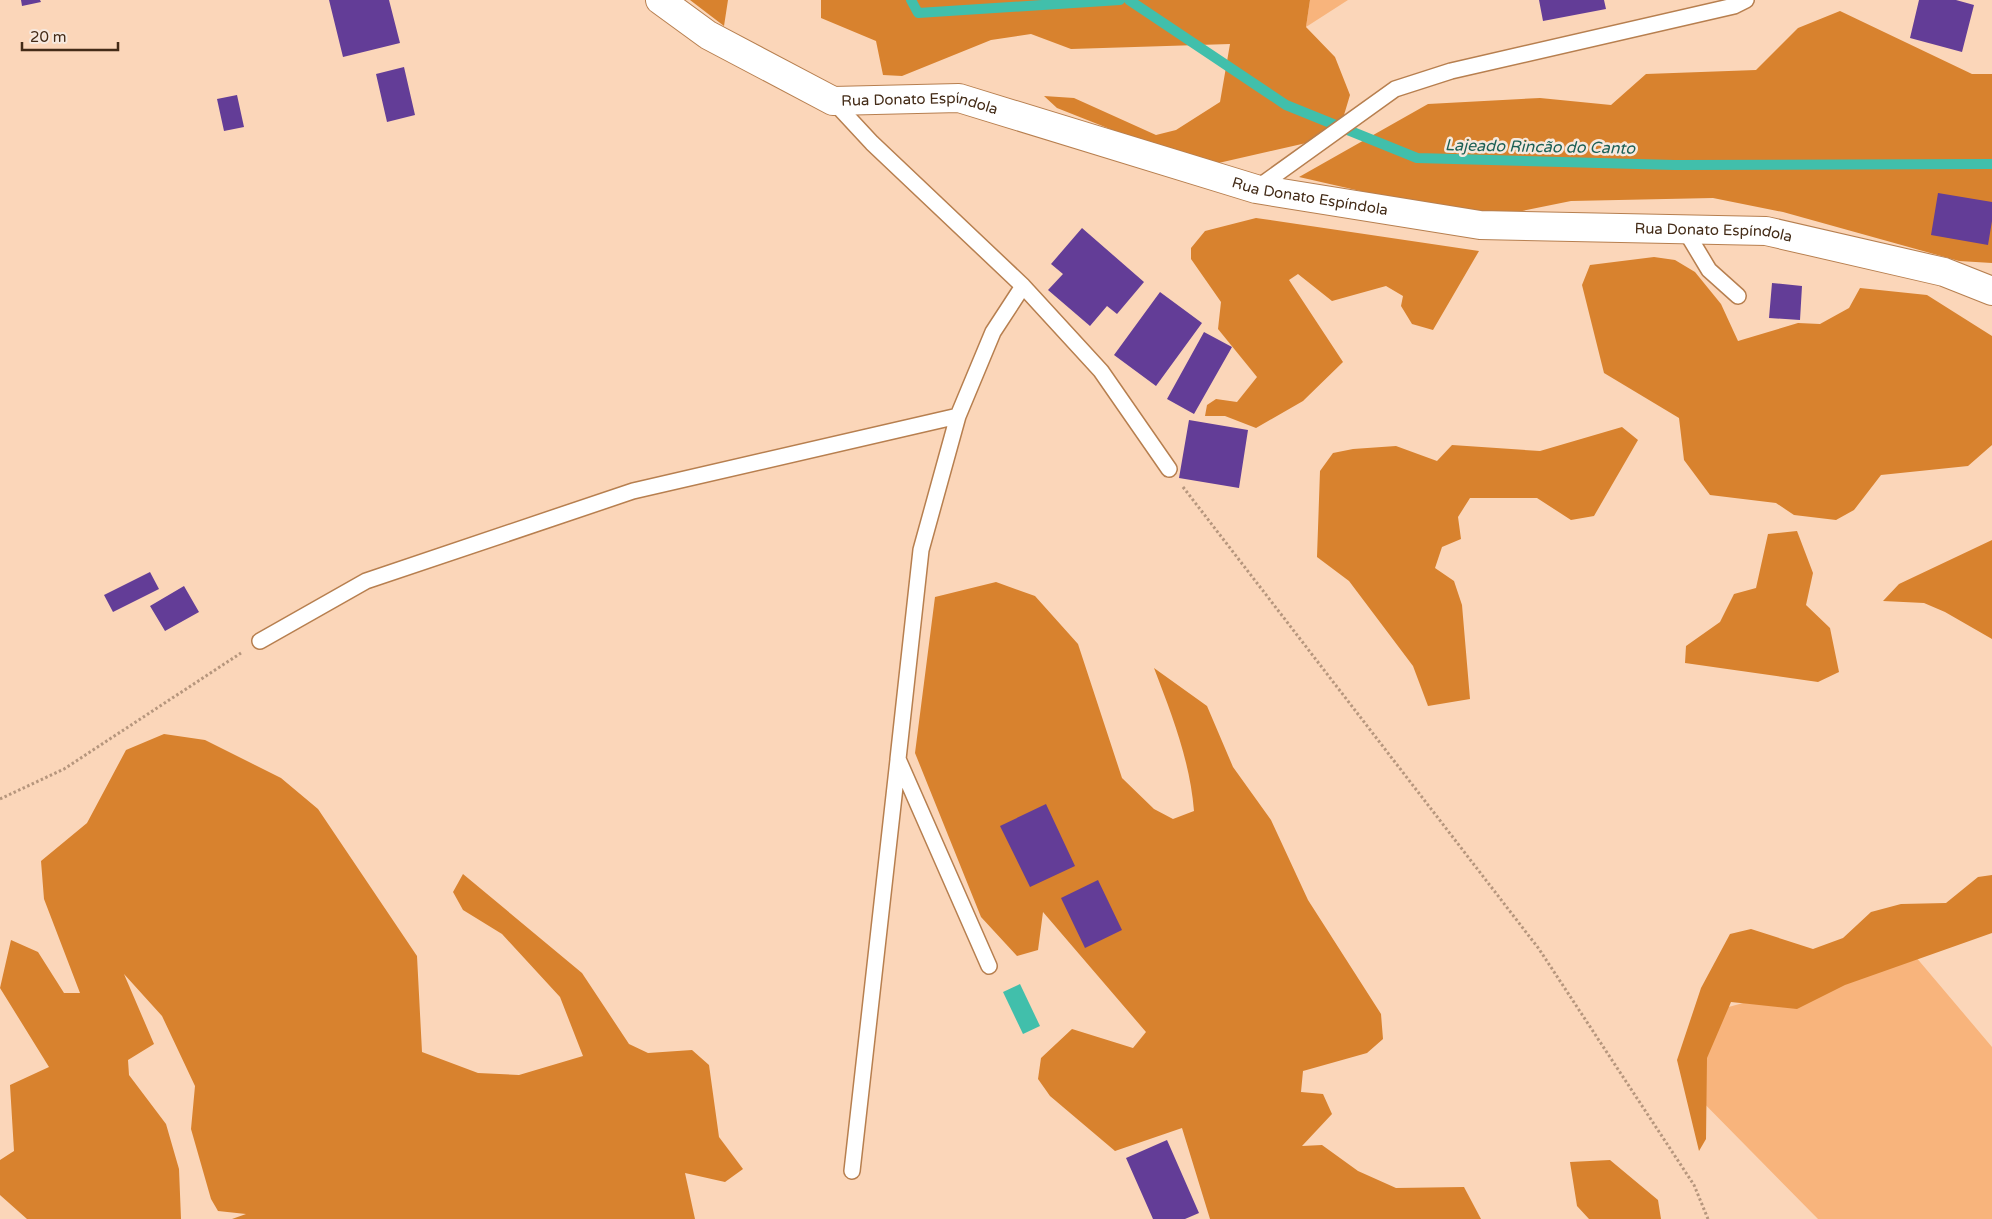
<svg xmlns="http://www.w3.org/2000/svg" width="1992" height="1219" viewBox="0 0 1992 1219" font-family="'Varela Round',sans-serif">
	<rect width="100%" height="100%" fill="#fbd6b9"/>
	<path fill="#f8b47c" d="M1310 0H1348L1306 27Z
		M1915 956 1992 1047V1219H1818L1684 1083 1699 1015Z"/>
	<path fill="#d8822e" d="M690 0H728L724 26Z
		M821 0H1310L1306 27 1335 57 1350 95 1344 115 1315 141 1214 164 1153 146 1057 108 1044 96 1074 98 1156 135 1176 130 1220 102 1230 44 1071 49 1031 34 991 40 902 76 883 75 876 41 821 18Z
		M1840 11 1972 74H1992V263L1959 261 1783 212 1713 198 1571 201 1483 219 1299 177 1428 104 1540 98 1611 105 1646 74 1756 70 1798 28Z
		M1256 218 1479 251 1433 330 1412 324 1401 306 1403 296 1386 286 1332 301 1298 274 1289 280 1343 362 1303 401 1256 428 1225 416H1205L1207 405 1216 399 1237 402 1257 377 1218 329 1221 302 1191 259V248L1205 231Z
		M1654 257 1675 260 1695 272 1721 304 1738 341 1798 323 1820 324 1849 308 1860 288 1927 295 1992 336V445L1968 466 1881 475 1854 510 1836 520 1794 515 1776 503 1710 495 1684 460 1679 418 1604 373 1582 285 1590 265Z
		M1622 427 1638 440 1594 516 1571 520 1537 498H1470L1458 517 1461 539 1442 547 1435 568 1454 581 1462 605 1470 699 1428 706 1413 666 1349 581 1317 557 1320 471 1333 453 1353 449 1396 446 1437 461 1452 445 1540 451Z
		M1797 531 1813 573 1806 605 1830 628 1839 672 1818 682 1685 663 1686 646 1720 622 1734 594 1756 588 1768 534Z
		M1992 540V639L1945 612 1924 603 1883 601 1899 584Z
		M996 582 1035 596 1078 644 1122 778 1154 809 1173 819 1194 811C1190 761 1172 715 1154 668L1207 706 1233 767 1271 820 1308 900 1381 1014 1383 1039 1367 1053 1303 1071 1301 1092 1323 1094 1332 1114 1302 1146 1322 1145 1358 1171 1396 1188 1464 1187 1481 1219H1210L1182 1128 1115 1151 1050 1096 1038 1079 1041 1058 1072 1029 1133 1048 1146 1032 1043 912 1038 950 1017 956 981 917 915 753 935 597Z
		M164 734 205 740 281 778 318 809 417 956 422 1052 478 1073 519 1075 583 1056 560 997 502 934 463 910 453 892 463 874 582 973 629 1044 648 1053 692 1050 709 1065 719 1137 743 1169 725 1182 685 1173 695 1219H232L246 1214 218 1211 211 1199 191 1129 195 1086 162 1016 124 974 154 1044 128 1060 129 1075 166 1124 179 1169 181 1219H27L0 1195V1160L14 1151 10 1085 49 1067 0 988 11 940 38 952 64 993H80L44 899 41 861 87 823 126 750Z
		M1992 875V933L1845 985 1797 1009 1731 1002 1707 1058 1706 1139 1699 1151 1677 1060 1701 988 1730 934 1751 929 1813 949 1843 938 1871 912 1901 904 1946 903 1978 877Z
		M1610 1160 1658 1200 1661 1219H1589L1577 1206 1570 1162Z"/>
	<path fill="#41bfab" d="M1020 984 1040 1026 1023 1034 1003 992Z"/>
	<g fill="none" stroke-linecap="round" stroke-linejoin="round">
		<path stroke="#41bfab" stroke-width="10" d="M911 0 918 13 1120 0
			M1129 0 1286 105 1417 158 1675 165 1992 164"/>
	</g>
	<path fill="#633d97" d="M21 0H40L41 2 22 6Z
		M329 0H389L400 43 343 57Z
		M1539 0H1604L1606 9 1543 21Z
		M1919 0H1956L1974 5 1962 52 1910 38Z
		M404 67 415 115 387 122 376 74Z
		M237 95 244 127 224 131 217 99Z
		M1938 193 1992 202V221L1988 245 1931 235Z
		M1082 228 1144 282 1117 314 1107 306 1090 326 1048 290 1063 274 1051 264Z
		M1772 283 1802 286 1800 320 1769 318Z
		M1160 292 1202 323 1156 386 1114 355Z
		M1204 332 1232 347 1194 414 1167 399Z
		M1189 420 1248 430 1239 488 1179 478Z
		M150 572 159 589 113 612 104 595Z
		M184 586 199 612 165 631 150 606Z
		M1046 804 1075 866 1030 887 1000 826Z
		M1098 880 1122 930 1085 948 1061 898Z
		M1167 1140 1199 1213 1185 1219H1153L1126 1158Z"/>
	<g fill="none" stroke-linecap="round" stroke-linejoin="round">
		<g stroke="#b77f4f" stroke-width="18">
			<path id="service" d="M833 101 872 143 1023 286 1101 371 1169 469
				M1257 188 1395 89 1451 71 1734 6 1746 0
				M1685 230 1709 270 1738 296
				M260 641 366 581 633 491 958 416
				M989 966 898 759 921 550 958 416 993 332 1023 286
				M852 1171 898 760"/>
		</g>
		<g stroke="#b77f4f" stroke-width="30">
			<g id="minor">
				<path id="s1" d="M660 0 708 35 833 101 959 98 1256 189 1480 225 1766 231 1944 272 1992 291"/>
			</g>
		</g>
		<path stroke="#b6967d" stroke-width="3" stroke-dasharray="2.5 2.5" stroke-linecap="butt" d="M1183 487 1539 949 1694 1185 1708 1219
			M0 799 64 769 241 653"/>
		<use href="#service" stroke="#fff" stroke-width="15"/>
		<use href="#minor" stroke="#fff" stroke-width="28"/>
	</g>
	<g text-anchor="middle" stroke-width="5" stroke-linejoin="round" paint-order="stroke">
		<g font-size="15" fill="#432b17" stroke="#f6e9df">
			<text dy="5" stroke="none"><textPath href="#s1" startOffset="288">Rua Donato Espíndola</textPath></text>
			<text dy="5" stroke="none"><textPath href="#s1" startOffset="692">Rua Donato Espíndola</textPath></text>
			<text dy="5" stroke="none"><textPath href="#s1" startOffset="1098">Rua Donato Espíndola</textPath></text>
		</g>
		<g font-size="16" font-style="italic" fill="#1c6055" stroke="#f6e9df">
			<text transform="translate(1540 146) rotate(1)" y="6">Lajeado Rincão do Canto</text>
		</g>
	</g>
	<path d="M22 42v8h96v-8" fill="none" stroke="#432b17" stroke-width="2.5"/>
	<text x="30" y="42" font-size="15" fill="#432b17" stroke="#f6e9df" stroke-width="4" paint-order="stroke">20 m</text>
</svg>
